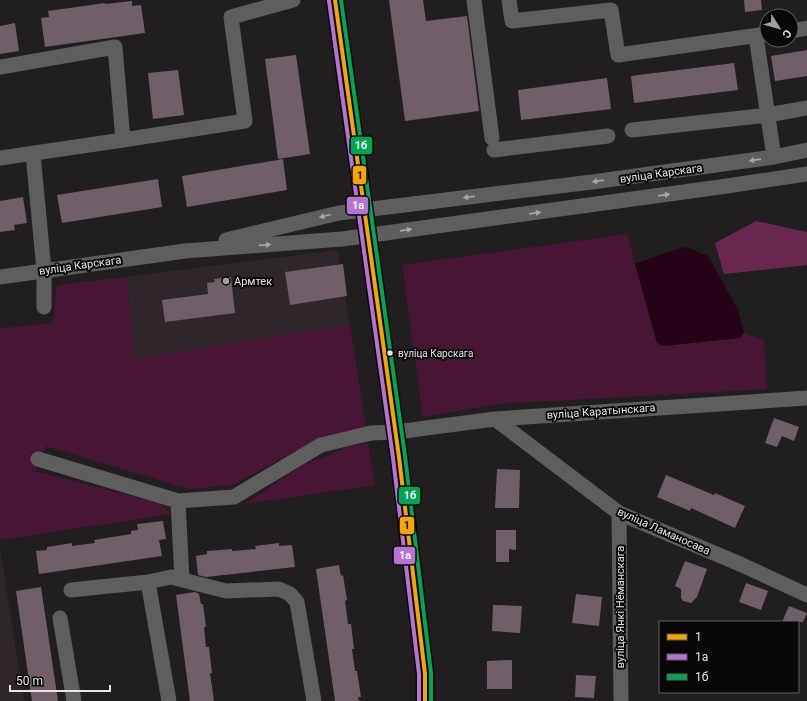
<svg xmlns="http://www.w3.org/2000/svg" width="807" height="701" viewBox="0 0 807 701" font-family="Roboto,sans-serif">
	<rect width="100%" height="100%" fill="#201e1f"/>
	<path fill="#2e262b" d="M337 250 350 324 134 359 126 277Z
		M0 548 24 701H0Z"/>
	<path fill="#491535" d="M628 234 635 264 657 343 664 346 740 338 744 333 764 340 767 389 497 404 423 417 402 265Z
		M126 277 135 359 350 324 366 429 325 435 233 485 189 489 46 446 35 471 159 503 171 514 0 540V328L53 323 57 285Z
		M368 443 375 485 245 504 301 466 348 447Z"/>
	<path fill="#69274f" d="M756 221 807 232V265L724 274 715 243Z"/>
	<path fill="#240317" d="M686 247 708 256 738 310 744 333 740 338 664 346 657 343 635 264 662 254Z"/>
	<path fill="#705f68" d="M389 0H423L426 21 467 16 479 111 405 121Z
		M744 0H761L762 10 745 12Z
		M132 1V6L141 5 145 33 45 47 41 18 49 17 48 11 105 3V4Z
		M15 23 19 51 0 54V26Z
		M807 50V76L775 81 771 56Z
		M296 55 310 154 278 159 265 59Z
		M734 63 738 90 634 103 631 76Z
		M178 70 184 115 153 119 148 73Z
		M607 78 611 109 521 120 518 90Z
		M283 159 287 190 187 207 182 176Z
		M158 179 162 207 62 223 57 195Z
		M23 197 27 223 14 225 15 230 0 232V201Z
		M343 264 347 296 290 305 285 272Z
		M231 277 235 313 165 322 162 300 208 294 207 283 215 282 214 279Z
		M774 418 799 427 794 441 782 436 777 447 765 443Z
		M497 469 520 470 519 508H495Z
		M666 475 714 495 715 493 745 506 735 528 691 508 690 511 657 497Z
		M163 521 166 539 159 540 162 556 39 574 36 551 47 550V547L72 543V546L95 543 94 540 131 534V531L138 530 137 524Z
		M496 530H516V550L509 549V562H496Z
		M279 543V546L292 545 295 567 206 577 198 575 196 556 207 554V551L232 549V551L256 549 255 546Z
		M685 561 707 569 697 597 691 603 683 601 681 598V589L675 586Z
		M339 565 341 576 343 575 347 600 345 601 348 624H351L354 649H352L355 671H357L361 697H358L359 701H335L316 569Z
		M746 583 768 591 761 610 739 602Z
		M41 587 58 701H32L16 591Z
		M195 592 199 594 201 604H203L206 627H204L206 647H209L212 673H210L214 701H190L176 595Z
		M576 594 602 597 599 626 572 623Z
		M493 605 522 606 520 633 492 631Z
		M789 606 807 613 803 622H782Z
		M512 660V689H487V661Z
		M576 675 596 676 594 698 575 697Z"/>
	<g fill="none" stroke-linecap="round" stroke-linejoin="round">
		<path stroke="#5e5e5e" stroke-width="15" d="M335 0 399 457 425 674V701
			M474 0 492 138
			M509 0 512 21 611 10 618 55 767 34
			M791 31 807 28
			M756 36 774 157
			M0 67 115 47 123 140 0 158
			M632 130 768 115 807 108
			M123 140 245 121 231 17 293 0
			M494 150 608 136
			M33 154 44 270V307
			M226 240 339 213 592 182 774 157 807 150
			M0 277 185 251 342 239 720 187 807 174
			M495 419 619 513 740 564 807 595
			M38 459 178 501 234 497 321 445 371 433 396 432 495 419 807 398
			M178 501 182 580
			M619 513 621 701
			M148 582 171 577 226 591 279 589 290 594 297 602 314 701
			M71 590 148 582 169 701
			M60 618 74 701"/>
		<g stroke="#090809" stroke-width="7">
			<path id="bus-1" d="M335 0 399 457 425 674V701"/>
		</g>
		<g stroke="#090809" stroke-width="7">
			<path id="bus-2" d="M329 1 393 458 419 674V701"/>
		</g>
		<g stroke="#090809" stroke-width="7">
			<path id="bus-3" d="M341 0 405 456 431 673V701"/>
		</g>
		<use href="#bus-1" stroke="#f7a600" stroke-width="4"/>
		<use href="#bus-2" stroke="#b673d3" stroke-width="4"/>
		<use href="#bus-3" stroke="#00a651" stroke-width="4"/>
	</g>
	<defs><path id="oneway-solid" d="M-6-.8H1V-3.2L6.5 0L1 3.2V.8H-6Z"/></defs>
	<g fill="#a9a8a9">
		<use href="#oneway-solid" transform="translate(755 160) rotate(172)"/>
		<use href="#oneway-solid" transform="translate(598 181) rotate(172)"/>
		<use href="#oneway-solid" transform="translate(664 195) rotate(-8)"/>
		<use href="#oneway-solid" transform="translate(469 197) rotate(173)"/>
		<use href="#oneway-solid" transform="translate(535 213) rotate(-8)"/>
		<use href="#oneway-solid" transform="translate(325 216) rotate(166)"/>
		<use href="#oneway-solid" transform="translate(406 230) rotate(-8)"/>
		<use href="#oneway-solid" transform="translate(265 245) rotate(-4)"/>
	</g>
	<circle fill="#a19fa0" stroke="#090809" stroke-width="1.5" cx="226" cy="281" r="4"/>
	<circle fill="#e7e5e6" stroke="#090809" stroke-width="1.5" cx="390" cy="353" r="3.5"/>
	<g text-anchor="middle" stroke-width="4" stroke-linejoin="round" paint-order="stroke">
		<g font-size="10" fill="#e7e5e6" stroke="#090809" text-anchor="start">
			<text x="398" y="357">вуліца Карскага</text>
		</g>
		<g font-size="11" fill="#e7e5e6" stroke="#090809">
			<text transform="translate(661 173) rotate(-8)" y="4">вуліца Карскага</text>
			<text transform="translate(80 265) rotate(-8)" y="4">вуліца Карскага</text>
			<text transform="translate(601 411) rotate(-4)" y="4">вуліца Каратынскага</text>
			<text transform="translate(664 531) rotate(24)" y="4">вуліца Ламаносава</text>
			<text transform="translate(620 607) rotate(-90)" y="4">вуліца Янкі Нёманскага</text>
		</g>
		<g font-size="11" fill="#e7e5e6" stroke="#090809" text-anchor="start">
			<text x="234" y="285">Армтек</text>
		</g>
	</g>
	<g stroke="#090809" stroke-width="1.5">
		<rect x="350" y="136" width="23" height="19" rx="4" fill="#00a651"/>
		<rect x="352" y="165" width="15" height="20" rx="4" fill="#f7a600"/>
		<rect x="346" y="196" width="23" height="19" rx="4" fill="#b673d3"/>
		<rect x="398" y="486" width="23" height="19" rx="4" fill="#00a651"/>
		<rect x="399" y="516" width="16" height="19" rx="4" fill="#f7a600"/>
		<rect x="393" y="546" width="23" height="19" rx="4" fill="#b673d3"/>
	</g>
	<g font-size="11" text-anchor="middle" font-weight="bold" fill="#fff">
		<text x="361" y="149">1б</text>
		<text x="358" y="209">1а</text>
		<text x="410" y="499">1б</text>
		<text x="405" y="559">1а</text>
	</g>
	<g font-size="11" text-anchor="middle" font-weight="bold" fill="#111">
		<text x="360" y="179">1</text>
		<text x="407" y="529">1</text>
	</g>
	<rect x="659" y="621" width="140" height="72" fill="#090809" stroke="#626061"/>
	<rect x="667" y="634" width="20" height="6" fill="#f7a600" stroke="#626061"/>
	<text x="695" y="641" font-size="12" fill="#e7e5e6">1</text>
	<rect x="667" y="654" width="20" height="6" fill="#b673d3" stroke="#626061"/>
	<text x="695" y="661" font-size="12" fill="#e7e5e6">1а</text>
	<rect x="667" y="674" width="20" height="6" fill="#00a651" stroke="#626061"/>
	<text x="695" y="681" font-size="12" fill="#e7e5e6">1б</text>
	<g transform="translate(779 28) rotate(127)"><circle r="19" fill="#090809" stroke="#626061"/>
	<path d="M0-3L7 15L0 10L-7 15Z" fill="#a19fa0"/>
	<text y="-6" font-size="11" font-weight="bold" text-anchor="middle" fill="#e7e5e6">С</text>
	</g>
	<path d="M10 685v6h100v-6" fill="none" stroke="#e7e5e6" stroke-width="2"/>
	<text x="16" y="685" font-size="12" fill="#e7e5e6" stroke="#090809" stroke-width="3" paint-order="stroke">50 m</text>
</svg>
